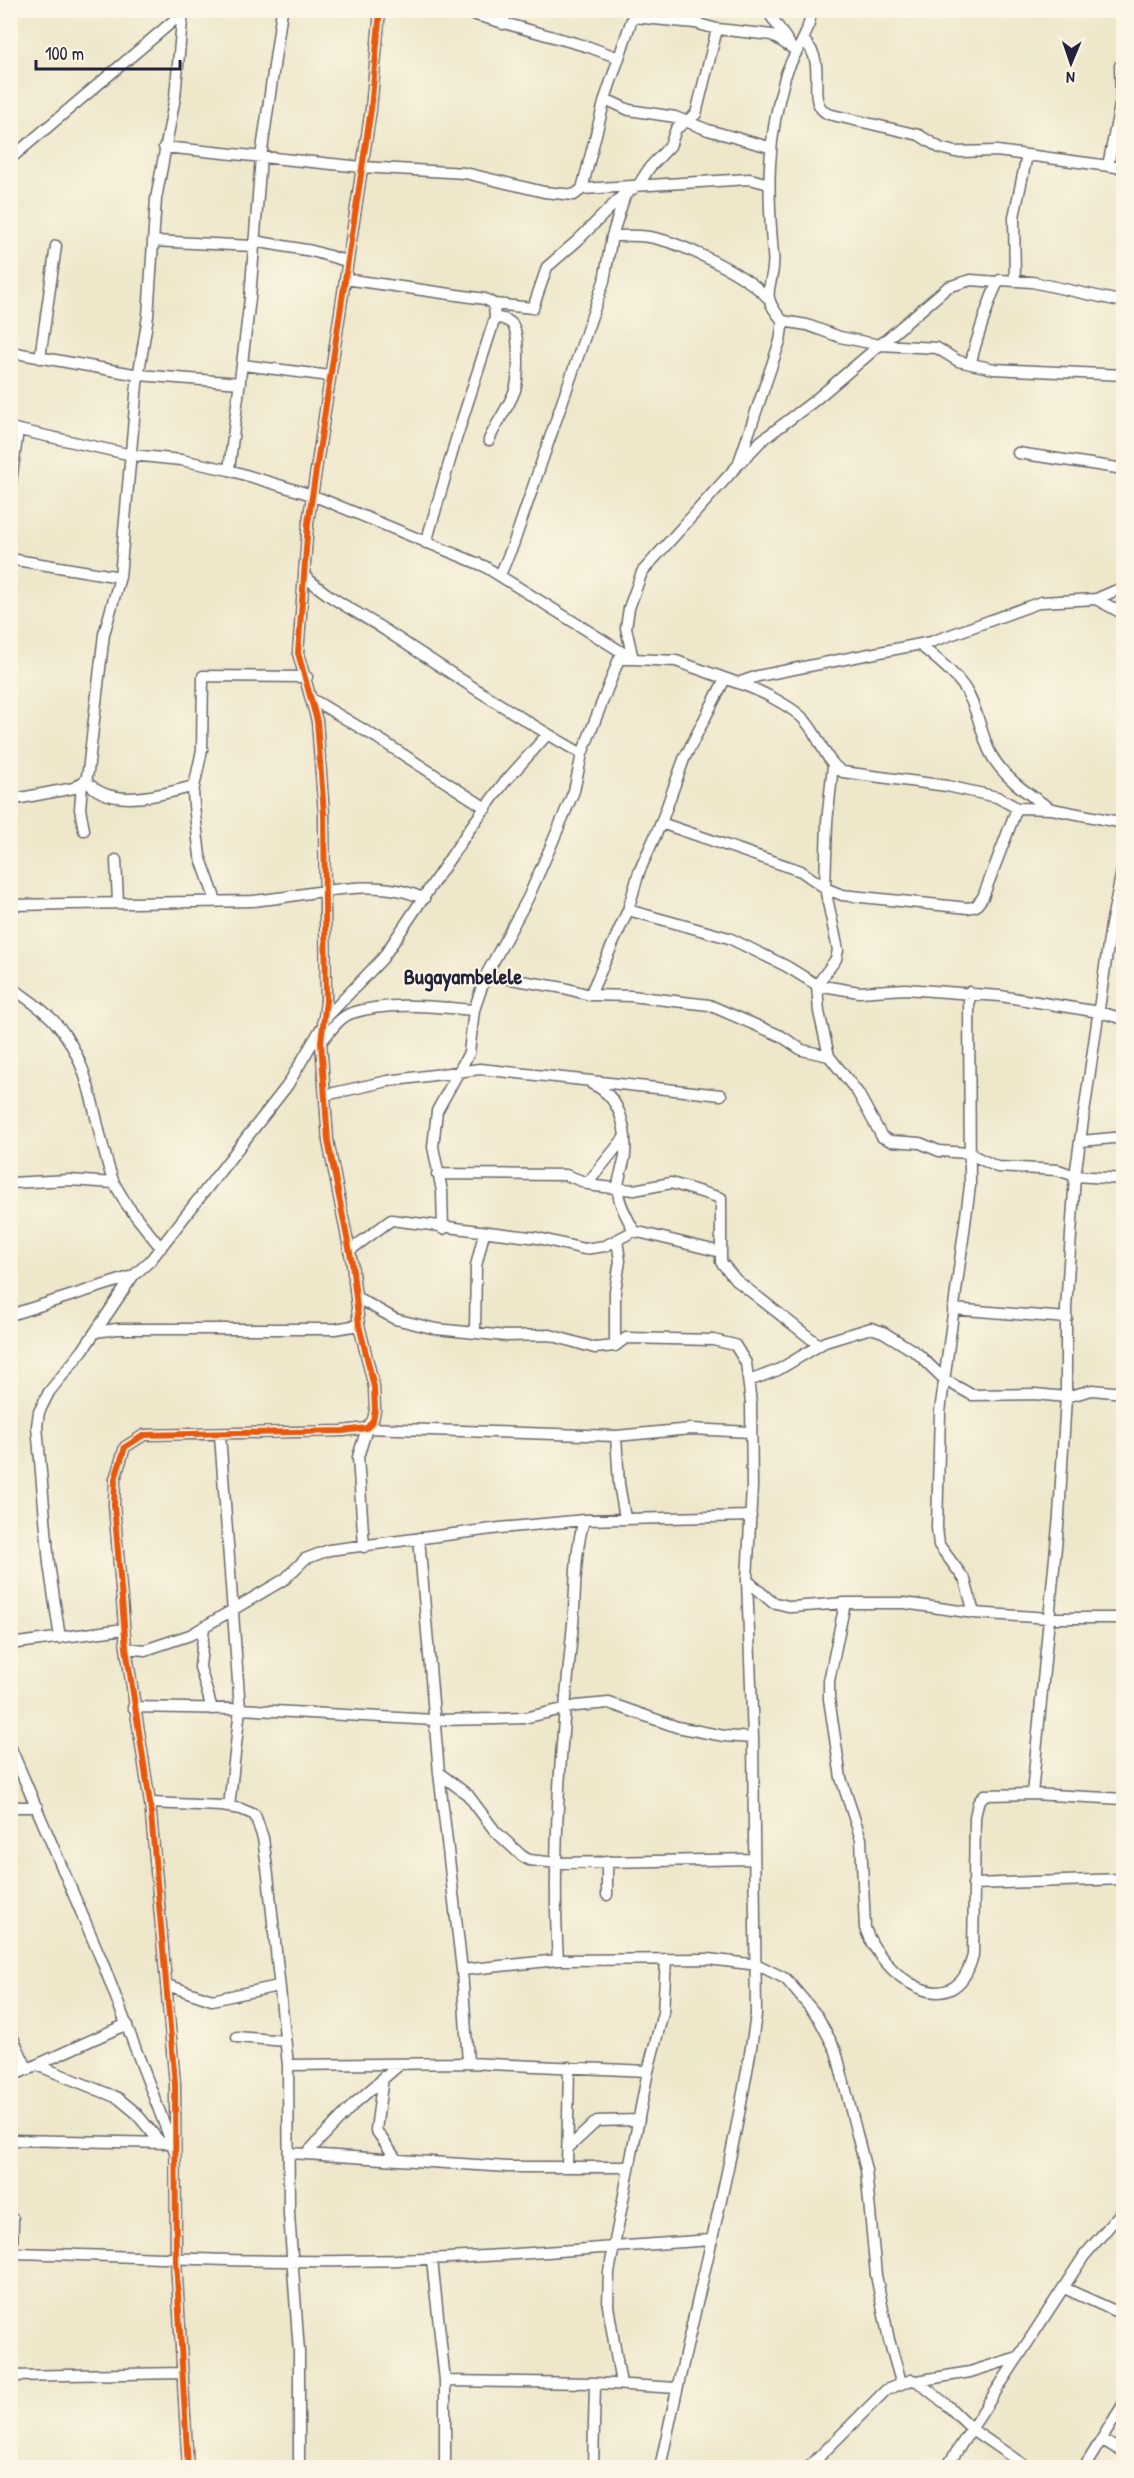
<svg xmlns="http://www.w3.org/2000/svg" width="1134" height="2478" viewBox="0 0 1134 2478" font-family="'Patrick Hand',sans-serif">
	<rect width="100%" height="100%" fill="#fcf5e5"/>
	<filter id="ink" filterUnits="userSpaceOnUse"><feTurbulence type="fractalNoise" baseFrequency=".0167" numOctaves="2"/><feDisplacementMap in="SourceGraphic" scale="12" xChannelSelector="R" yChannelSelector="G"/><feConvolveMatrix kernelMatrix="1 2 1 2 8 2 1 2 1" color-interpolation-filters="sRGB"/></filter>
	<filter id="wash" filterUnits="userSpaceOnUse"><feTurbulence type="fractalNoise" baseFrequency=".008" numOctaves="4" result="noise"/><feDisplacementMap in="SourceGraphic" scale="24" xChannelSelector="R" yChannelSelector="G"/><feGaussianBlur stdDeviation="1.35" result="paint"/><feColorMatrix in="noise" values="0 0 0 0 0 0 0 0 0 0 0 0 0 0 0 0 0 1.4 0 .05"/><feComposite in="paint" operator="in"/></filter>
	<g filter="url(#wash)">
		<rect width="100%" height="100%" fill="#eee7ca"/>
	</g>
	<g filter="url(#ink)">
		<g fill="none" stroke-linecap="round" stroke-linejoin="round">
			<g stroke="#69676d" stroke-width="13">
				<path id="minor" d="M458 10 589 47 619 58
					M767 10 789 43
					M634 17 695 23 717 29 772 35 795 50
					M503 24 507 10
					M804 41C830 64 803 101 828 114L919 135 940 148 955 152 997 151 1124 168
					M605 99 629 110 675 117 708 130 769 147
					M164 147 362 167 465 173 544 192 574 195 582 189 605 99 635 10
					M10 159 185 11
					M1108 166 1121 100 1120 66
					M582 189 750 179 769 184
					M612 236C624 236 637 235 649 237 681 242 745 274 767 297
					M153 241 253 246
					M254 241 312 251 346 261
					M345 279 485 299 494 304 495 318 457 436 426 543
					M1015 281 1014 217 1026 160 1025 155
					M494 304 533 308 547 267 577 241 623 195
					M783 321 807 325 840 337 880 345 937 348 958 361 994 369 1124 375
					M10 352 139 375 240 383
					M40 358 56 246
					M971 363C973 351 993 286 1000 280L1032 282 1124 302
					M243 365 330 376
					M10 428 132 455 181 460 229 470 312 495 484 566 633 659 676 661 738 683 758 676 931 642 1041 602 1096 599 1124 614
					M489 440C496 423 509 407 515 390 519 377 520 334 512 324 507 319 502 318 495 318
					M1018 453 1124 469
					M740 463 761 441 814 401 948 287 971 280 997 282
					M229 470 250 298 261 157 282 10
					M10 490 18 430
					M10 559 120 577
					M500 575 513 545 604 281 612 236 625 195 639 184 650 167 670 146 676 129 696 114 717 29
					M305 576C330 600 360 613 388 632 452 674 516 716 582 754
					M1096 599 1124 587
					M920 645C935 658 952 670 964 687 976 705 980 728 988 748 999 775 1028 794 1051 809
					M738 683C757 689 795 707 807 723 820 738 826 763 843 772L947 786 997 797 1017 808 1052 809 1124 823
					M312 699 379 739 486 808
					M833 765 827 822 825 888 838 950 836 959 817 985 819 1012 829 1056 858 1093 882 1137 891 1141 920 1143 939 1151 968 1153 997 1167 1058 1170 1075 1176 1124 1179
					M86 780C109 811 164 794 194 786
					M82 784 80 809 84 830
					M10 800 74 788 86 780 88 771 104 634 120 577 137 384 148 316 156 199 175 97 183 10
					M661 823 801 871 825 888 842 895 968 908 976 906 983 897 1017 808
					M116 860 118 902
					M216 901 200 856 194 806 193 792 202 750 203 676 307 677
					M10 905 252 901C304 897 376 874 424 899
					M628 910 729 938 786 966 817 985 859 992 905 989 1000 996 1099 1012 1124 1019
					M486 975 564 988 590 995 631 996 709 1005 781 1036 802 1050 829 1056
					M10 986C24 997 41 1007 54 1021 95 1065 93 1129 114 1183
					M969 992 970 1186 940 1412 937 1528 939 1545 965 1580 974 1613
					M590 995 628 910 639 872 661 823 684 759 724 681
					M323 1021 382 959 471 827 503 784 547 735
					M321 1042C330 1032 339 1017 352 1013 390 1001 435 1007 474 1010
					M592 1084C620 1096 627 1127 625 1155 624 1166 618 1177 618 1188 617 1201 628 1219 634 1231L721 1252
					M325 1095 388 1081 480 1069 721 1095
					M1081 1141 1124 1137
					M437 1174 566 1175 595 1186 634 1190 671 1183 721 1198V1262L736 1280 819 1345
					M10 1183 69 1180 114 1183 127 1205 161 1248
					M587 1184 624 1138
					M443 1229 442 1191 433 1147 437 1111 469 1053 474 1010 486 975 528 898 550 848 574 791 582 754 619 659H633L626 628 629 608 642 572 738 465 780 341 783 321C755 290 777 287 773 254 767 189 767 140 785 77 793 52 810 37 811 10
					M349 1251 391 1220 538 1238 584 1249 605 1246 634 1231
					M356 1297 395 1319 436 1329 506 1336 550 1335 595 1348 615 1346 626 1338 713 1340 735 1345 746 1363 751 1403 752 1486 747 1580 753 1738 756 2015C734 2167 691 2317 660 2468
					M953 1309 1067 1318
					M10 1315 133 1276 150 1261 287 1086 320 1030
					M475 1331 476 1266 484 1233
					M95 1332 117 1329H335L359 1325
					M615 1346V1291L620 1261 617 1240
					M749 1381 778 1370 825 1342 871 1328 883 1332 917 1353 945 1380 972 1395 1035 1394 1066 1397 1092 1390 1124 1393
					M220 1435 240 1709 229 1807
					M616 1436 619 1484 625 1518
					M419 1538 439 1773 462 1970 468 2063
					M364 1547 358 1457 367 1428 616 1436 691 1429 750 1432
					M747 1580 772 1602 792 1607 845 1603H904L974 1613 1049 1618H1124
					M845 1603 829 1681V1699L841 1778 861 1839 865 1928C881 1975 954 2030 973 1955L975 1817 978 1803 984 1795 1032 1794 1124 1799
					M204 1627 200 1667 212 1709
					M60 1638 49 1564 37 1426 39 1412 49 1392 83 1350 133 1276
					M10 1644 124 1629
					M126 1648 145 1650 190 1635 285 1579 305 1559 329 1550 500 1528 584 1520 751 1516
					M133 1707 240 1709 434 1720 496 1719 524 1718 576 1706 609 1703 677 1727 724 1736 753 1738
					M10 1746 102 1961 175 2152
					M439 1773 468 1795 495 1831 522 1856 529 1860 557 1863 753 1859
					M1032 1794 1059 1516 1066 1397V1308L1075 1176 1111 925 1124 861
					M150 1803 222 1806 241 1809 255 1815 263 1838 268 1875 288 2065 289 2214 299 2352V2468
					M10 1807H37
					M607 1861V1895
					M973 1884 1124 1879
					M558 1960C551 1851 562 1733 573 1624 576 1589 574 1554 584 1520
					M462 1970 558 1960 708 1959 758 1965 786 1979 818 2017 836 2051 866 2170 876 2275 889 2340 901 2382
					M167 1985 212 2000 278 1986
					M10 2032 28 2070
					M237 2037 285 2041
					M37 2065 118 2098 135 2112 160 2142
					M288 2065 468 2063 648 2071
					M10 2077 127 2024
					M383 2077 376 2130 396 2159
					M10 2140 170 2143
					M567 2149 597 2121 639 2120
					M290 2153 508 2167H628
					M307 2153 355 2103 398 2066
					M567 2167 569 2067
					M10 2253C122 2255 234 2263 346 2261 468 2260 590 2248 712 2240
					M12 2253 13 2219
					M432 2260 445 2381V2468
					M1064 2288 1124 2315
					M10 2376 183 2373
					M445 2381 595 2383 677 2388
					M917 2381 970 2372 1018 2357
					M621 2384 608 2306 609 2272 648 2071 663 2013 666 1959
					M1103 2440 1124 2453
					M188 2468 176 2260 175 2084 150 1803 126 1648 114 1505 115 1479 125 1447 144 1435 343 1431 367 1428 373 1420 375 1410 374 1387 359 1325 352 1263 328 1141 321 1042 326 1001 324 814 317 721 298 653 308 523 371 109 380 10
					M593 2468 595 2383
					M808 2468 886 2390 911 2380 917 2381 947 2405 973 2430 1028 2468
					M946 2468 1084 2256 1124 2209
					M1084 2468 1124 2403"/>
			</g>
			<use href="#minor" stroke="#fff" stroke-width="10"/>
			<g stroke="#fcf5e5" stroke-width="10">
				<path id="cycleway" d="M188 2468 176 2260 175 2084 150 1803 126 1648 114 1505 115 1479 125 1447 144 1435 343 1431 367 1428 373 1420 375 1410 374 1387 359 1325 352 1263 328 1141 321 1042 326 1001 324 814 317 721 298 653 308 523 371 109 380 10"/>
			</g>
			<use href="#cycleway" stroke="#e8590c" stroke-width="6"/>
		</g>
	</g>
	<g text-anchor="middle" stroke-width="4.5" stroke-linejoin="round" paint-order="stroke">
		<g font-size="22" font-weight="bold" fill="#22223b" stroke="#fcf5e5">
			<text x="463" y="984">Bugayambelele</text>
		</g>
	</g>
	<rect width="1134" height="2478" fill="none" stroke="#fcf5e5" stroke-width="36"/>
	<g transform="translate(1071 63) rotate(182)" stroke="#fcf5e5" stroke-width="4.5" paint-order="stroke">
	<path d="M0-4.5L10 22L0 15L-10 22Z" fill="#22223b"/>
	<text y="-9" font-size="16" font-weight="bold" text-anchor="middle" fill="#22223b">N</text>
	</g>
	<path d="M36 60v9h144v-9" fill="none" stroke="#22223b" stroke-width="3"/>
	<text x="45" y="60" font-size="18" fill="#22223b" stroke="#fcf5e5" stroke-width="4.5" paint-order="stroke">100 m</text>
</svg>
